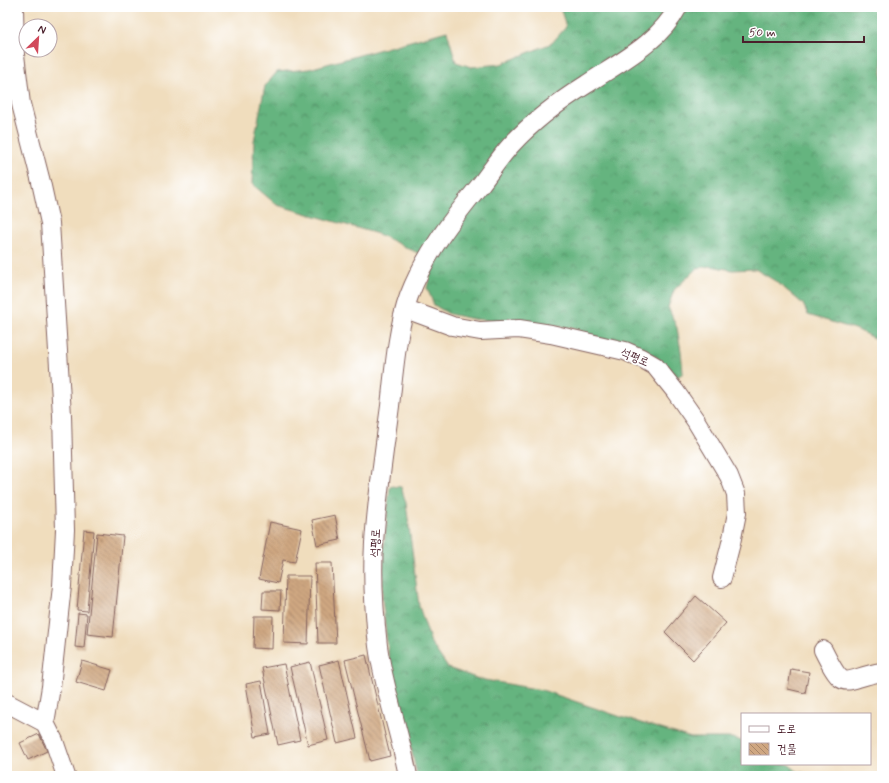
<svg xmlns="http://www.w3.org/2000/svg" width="889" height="783" viewBox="0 0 889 783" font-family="Mynerve,'Poor Story',sans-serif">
	<defs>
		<pattern id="forest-crowns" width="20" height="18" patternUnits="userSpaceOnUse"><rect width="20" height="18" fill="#65b47f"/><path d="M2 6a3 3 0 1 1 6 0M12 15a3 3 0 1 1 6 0" fill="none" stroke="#559268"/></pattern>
		<pattern id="building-back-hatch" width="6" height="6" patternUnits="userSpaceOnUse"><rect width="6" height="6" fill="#cfa781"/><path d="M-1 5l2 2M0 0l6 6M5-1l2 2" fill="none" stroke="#aa876a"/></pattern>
	</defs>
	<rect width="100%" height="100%" fill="#fff"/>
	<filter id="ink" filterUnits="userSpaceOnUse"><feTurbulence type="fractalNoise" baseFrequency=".025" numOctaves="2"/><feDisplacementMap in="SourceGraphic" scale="8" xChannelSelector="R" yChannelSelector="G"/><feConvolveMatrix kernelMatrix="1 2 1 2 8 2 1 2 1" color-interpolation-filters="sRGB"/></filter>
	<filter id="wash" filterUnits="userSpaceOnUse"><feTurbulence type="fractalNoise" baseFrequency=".012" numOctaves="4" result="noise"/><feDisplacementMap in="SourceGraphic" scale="16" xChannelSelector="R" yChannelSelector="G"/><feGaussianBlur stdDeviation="0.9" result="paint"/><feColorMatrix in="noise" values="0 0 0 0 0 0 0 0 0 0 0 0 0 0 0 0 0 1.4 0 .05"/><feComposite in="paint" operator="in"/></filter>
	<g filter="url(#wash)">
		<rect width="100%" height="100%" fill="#f0ddbd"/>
		<path fill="url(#forest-crowns)" stroke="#586a55" d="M560 7H882V343L858 330 808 315 803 304 777 282 755 269 732 270 711 266 697 268 674 290 668 307 677 328 681 351 683 373 676 378 661 361 641 347 618 344 591 336 572 328 473 319 449 314 434 305 427 288 431 270 418 253 378 234 277 205 252 184 254 141 265 86 277 72 309 69 447 31 456 62 471 67 501 64 552 43 566 27Z
			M390 486 401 487 406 503 419 606 431 643 448 668 479 679 542 690 621 717 691 738H732L742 741V764H788L797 771 815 776H417L404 715 389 660 382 598 384 547Z"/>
		<g id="blocks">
			<path fill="url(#building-back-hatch)" d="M335 515 340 540 317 545 312 520Z
				M270 522 302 529 295 562 283 560 278 583 259 579Z
				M84 530 94 531 87 611 77 610Z
				M97 533 123 536 113 637 87 634Z
				M315 563H332L336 643H318Z
				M286 576H310L308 644 284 643Z
				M263 591H281L280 610 262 609Z
				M696 596 726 623 693 660 665 632Z
				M78 613 87 614 84 648 75 647Z
				M254 616H273L272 649 253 648Z
				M366 655 390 756 370 761 345 660Z
				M339 660 357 738 337 743 319 665Z
				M82 661 112 670 106 691 76 682Z
				M310 662 328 740 308 745 290 667Z
				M284 664 300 740 278 745 262 668Z
				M791 669 809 672 805 693 788 689Z
				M261 681 270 734 255 737 246 684Z
				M39 734 47 751 28 760 20 743Z"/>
		</g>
	</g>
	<g filter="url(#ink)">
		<use href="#blocks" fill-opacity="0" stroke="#84625e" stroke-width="1"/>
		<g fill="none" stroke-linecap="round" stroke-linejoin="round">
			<g stroke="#84625e" stroke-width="20">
				<path id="minor" d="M14 7 15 55 21 104 41 182 50 223 62 415 65 530 62 586 51 687 45 723
					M406 309 452 326 480 331 519 329 551 334 625 351 641 358 655 366 675 391 696 421 729 476 736 494 737 513 731 543 722 578
					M823 650C846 696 842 678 882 672
					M7 703 45 723
					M45 723 54 741 66 776
					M408 776C400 732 384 690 378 646 374 612 372 577 374 543 377 497 384 452 390 406 394 371 397 329 409 296 425 254 453 218 481 184 491 171 500 157 511 145 533 121 560 101 587 84 620 62 659 43 678 7"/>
			</g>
			<use href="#minor" stroke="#fff" stroke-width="18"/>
		</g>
	</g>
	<g text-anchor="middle" stroke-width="3" stroke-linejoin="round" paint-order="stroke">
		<g font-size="12" fill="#4a1f2b" stroke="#fff">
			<text transform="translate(635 357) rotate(23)" y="4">석평로</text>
			<text transform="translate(375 543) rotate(-87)" y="4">석평로</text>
		</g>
	</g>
	<rect width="889" height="783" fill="none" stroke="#fff" stroke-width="24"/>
	<rect x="741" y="713" width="130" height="52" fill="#ffffff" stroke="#b7a5aa"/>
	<rect x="749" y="726" width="20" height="6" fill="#ffffff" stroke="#b7a5aa"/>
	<text x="777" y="733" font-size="12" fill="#4a1f2b">도로</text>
	<rect x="749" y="743" width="20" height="12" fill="url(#building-back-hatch)" stroke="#b7a5aa"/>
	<text x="777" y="753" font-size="12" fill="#4a1f2b">건물</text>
	<g transform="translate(38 38) rotate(25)"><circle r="19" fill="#ffffff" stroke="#b7a5aa"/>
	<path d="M0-3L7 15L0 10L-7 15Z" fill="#d1495b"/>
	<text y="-6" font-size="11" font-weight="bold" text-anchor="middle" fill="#4a1f2b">N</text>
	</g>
	<path d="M743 36v6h121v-6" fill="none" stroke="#4a1f2b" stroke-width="2"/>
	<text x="749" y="36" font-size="12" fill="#4a1f2b" stroke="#ffffff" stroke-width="3" paint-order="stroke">50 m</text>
</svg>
